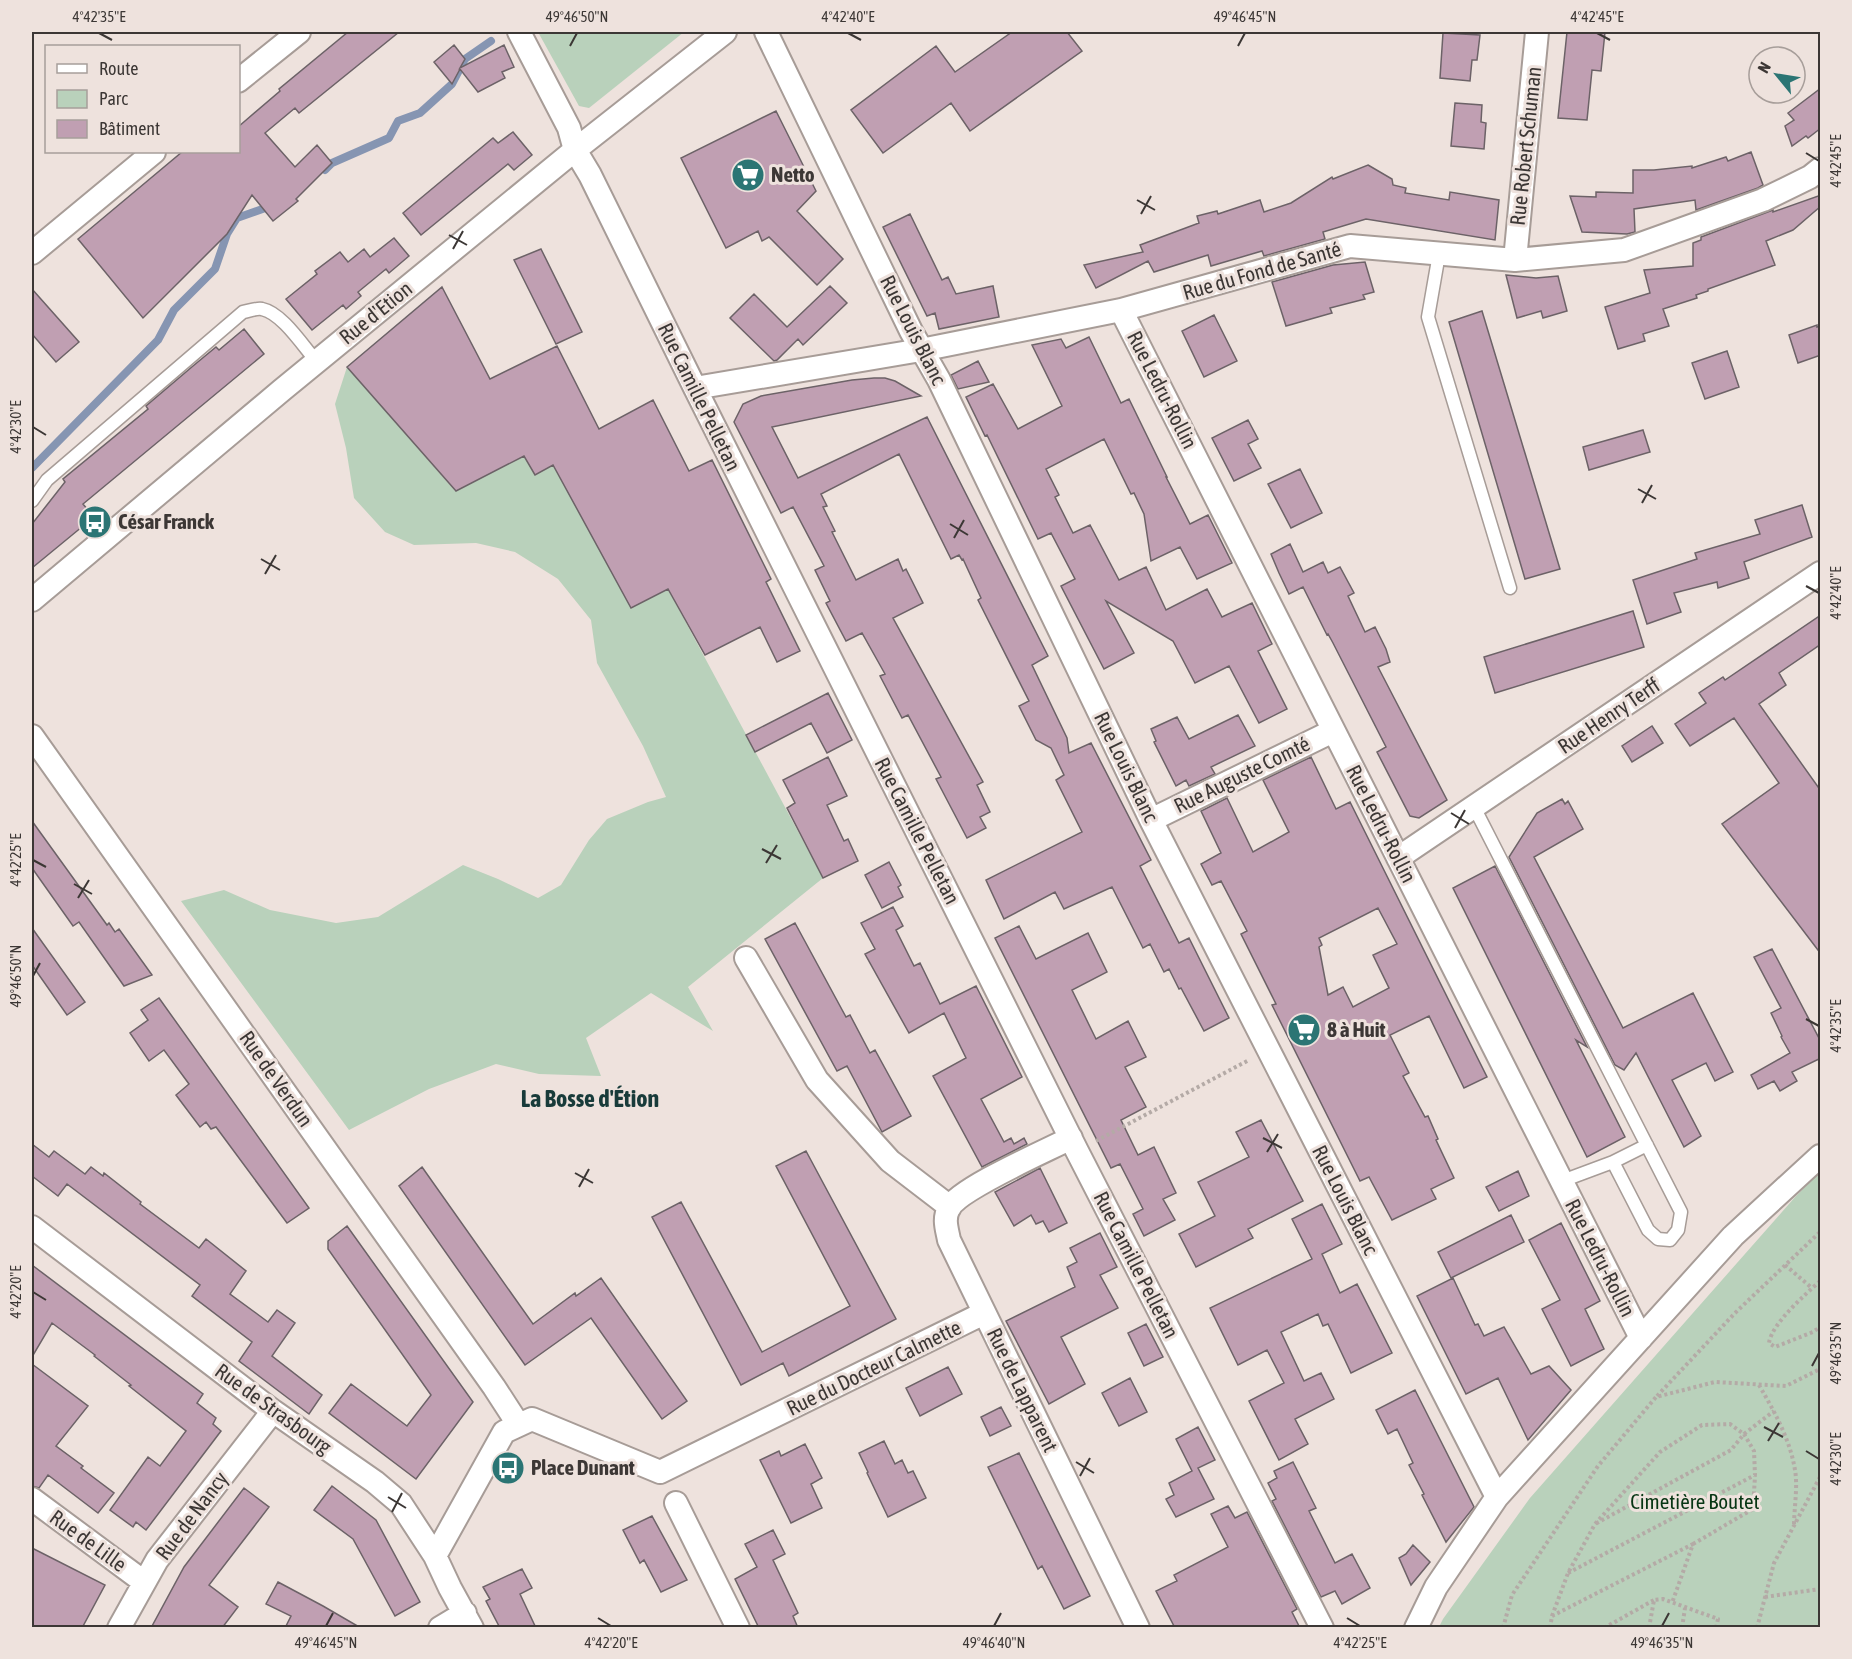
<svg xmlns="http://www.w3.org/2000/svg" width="1852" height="1659" viewBox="0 0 1852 1659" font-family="'Asap Condensed',sans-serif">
	<rect width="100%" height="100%" fill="#eee2dd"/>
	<path fill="#b9d1bb" d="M538 32H684L589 108 579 106Z
		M347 367 455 491 524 456 535 475 553 465 668 589 823 878 688 987 713 1031 651 993 586 1038 601 1076 539 1074 496 1064 429 1089 349 1130 181 901 224 890 270 910 336 923 378 917 463 865 498 879 538 898 561 885 589 840 607 819 648 802 666 797 643 746 597 663 591 620 558 579 515 552 476 543 414 545 385 532 354 498 346 448 335 404Z
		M1820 1172V1627H1439L1443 1619 1530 1498 1796 1196Z"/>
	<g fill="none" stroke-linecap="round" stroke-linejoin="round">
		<path stroke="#8695b2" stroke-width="8" d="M325 170 332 163 389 138 398 121 420 113 452 84 465 59 491 41
			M32 468 158 340 174 310 215 269 227 234 237 218 271 206"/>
	</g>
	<path fill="#c09fb2" stroke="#6c6267" stroke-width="1.5" fill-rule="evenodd" d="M348 32H399L299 113 295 108 265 133 295 167 317 145 332 163 296 199 298 201 273 221 252 195 227 234 143 318 78 239 182 152H238V127L280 91 279 89Z
		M1012 32H1067L1082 51 970 131 951 103 883 153 851 110 936 46 955 72Z
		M1567 32H1605L1601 71 1592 70 1587 120 1558 118Z
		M1443 33 1480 35 1477 60H1472L1470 81 1440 78Z
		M454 45 465 59 460 68 504 45 514 67 502 72 505 78 478 92 460 69 452 84 434 62Z
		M1821 88V128L1808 138 1806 136 1792 146 1785 126 1794 120 1788 113Z
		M1455 103 1482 105 1481 122 1486 123 1484 149 1451 146Z
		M776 111 816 191 797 211 843 259 817 285 769 237 762 241 758 231 726 248 681 158Z
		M513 132 532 155 514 170 508 164 421 235 403 213 493 138 498 143Z
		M1751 152 1763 185 1758 188 1696 210 1695 200 1634 209 1635 232 1627 234 1582 232 1570 196 1596 197V192L1633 193V170H1654L1692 166V168L1726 157 1728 161Z
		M1368 165 1392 179 1393 185 1406 188 1405 193 1449 200 1450 192 1499 200 1495 240 1366 219 1323 232 1325 239 1264 256 1262 251 1211 266 1208 255 1154 272 1148 261 1096 288 1084 265 1143 252 1140 245 1199 223 1197 216 1217 211 1218 214 1260 200 1264 212 1291 203 1332 177 1333 179Z
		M1821 195V206L1793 230 1766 241 1775 265 1708 289V291L1696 295 1697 298 1663 309 1669 326 1643 334 1645 341 1618 349 1605 307 1650 293 1644 270 1693 266V243L1701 240V237L1773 210V212Z
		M910 214 942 280 948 277 956 294 993 286 999 317 939 329 935 313 927 316 883 227Z
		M394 238 409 256 389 273 386 269 358 292 361 296 346 309 343 305 312 330 286 299 317 274 315 271 340 252 348 262 364 249 370 257Z
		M541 249 582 332 556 344 514 260Z
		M1365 262 1374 292 1363 295 1365 299 1330 308 1332 313 1286 326 1272 282 1333 265Z
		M1506 275 1536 278 1558 276 1567 311 1543 318 1541 311 1517 318Z
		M830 286 847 303 803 345 798 339 777 360 774 361 730 318 754 294 787 327Z
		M442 287 490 379 557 346 599 429 653 400 689 471 712 460 771 579 766 582 800 651 777 662 760 627 705 655 668 589 631 608 553 465 535 475 524 456 456 491 347 367Z
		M32 289 79 342 56 362 32 334Z
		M1482 311 1560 569 1525 579 1449 322Z
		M1214 315 1237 361 1204 377 1182 331Z
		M1817 325V327L1821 326V355L1798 363 1789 335Z
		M244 329 264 354 83 504 94 517 32 568V524L65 482 63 479 148 409 146 406 193 366 216 347 219 350Z
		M1089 337 1121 403 1129 399 1167 477H1166L1190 524 1208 515 1232 563 1197 579 1180 547 1151 561 1144 514 1134 493 1131 494 1104 439 1046 469 1059 495 1055 497 1073 533 1090 525 1119 580 1146 567 1166 610 1207 589 1222 617 1252 603 1272 644 1258 651 1287 709 1259 723 1229 666 1195 683 1173 641 1106 601 1134 653 1104 669 1061 586 1075 579 1051 533 1038 539 987 435 985 436 966 397 993 384 1018 429 1062 406 1032 345 1061 339 1066 348Z
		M1727 351 1739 387 1705 399 1692 363Z
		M978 361 989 382 958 389 951 375Z
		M874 378H885L895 381 921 396 772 427 798 478 927 417 1048 656 1032 665 1067 738 1069 753 1091 743 1151 860 1140 866 1179 943 1189 938 1229 1018 1204 1031 1181 988 1179 989 1169 969 1164 972 1150 944 1143 948 1112 887 1064 909 1055 892 1004 919 986 880 1082 832 1056 780 1064 775 1051 748 1036 740 1019 706 1029 701 978 600 981 598 963 559 962 560 959 555 951 559 899 454 821 494 827 506 823 507 835 531 832 532 856 580 898 559 903 571 906 569 923 603 893 618 983 782 977 785 990 812 980 817 986 828 967 838 936 779 941 777 908 715 902 718 880 676 885 674 862 633 846 641 826 603 830 601 815 570 824 566 793 507 781 513 734 422 743 404 761 396 852 380Z
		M1248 420 1258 439 1248 444 1261 468 1234 481 1212 438Z
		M1643 430 1650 452 1589 470 1583 447Z
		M1300 469 1322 513 1291 528 1268 484Z
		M1802 505 1812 537 1744 562 1749 578 1718 588 1717 582 1674 593 1681 612 1647 624 1633 580 1697 559 1695 553 1760 534 1755 520Z
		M1290 544 1303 572 1323 562 1328 573 1340 567 1354 593 1348 596 1365 632 1375 627 1386 649 1390 662 1378 667 1447 800 1419 818 1410 816 1377 752 1386 747 1333 643 1328 634 1327 635 1303 587 1289 594 1279 573 1271 554Z
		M1633 611 1644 647 1495 693 1484 657Z
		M1821 615V644L1779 673 1786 685 1759 704 1821 791V954L1722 824 1779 783 1734 718 1690 746 1675 724 1706 703 1699 693 1723 677 1725 680Z
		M828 693 852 740 827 753 811 723 755 752 746 735Z
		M1238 715 1255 746 1211 767 1215 774 1189 786 1186 780 1176 786 1154 742 1156 741 1151 729 1177 717 1189 739Z
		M1652 726 1663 743 1632 762 1622 746Z
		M828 757 847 796 827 805 844 841 848 839 858 861 823 878 787 808 795 803 783 780Z
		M1311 757 1336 809 1350 802 1487 1077 1464 1088 1429 1016 1390 1035 1409 1073 1403 1076 1425 1117 1428 1116 1438 1139 1436 1140 1454 1178 1431 1189 1436 1199 1392 1220 1369 1177 1360 1181 1272 1005 1276 1004 1241 934 1247 931 1221 881 1212 885 1201 864 1221 853 1201 811 1227 798 1253 852 1289 832 1263 780ZM1378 908 1397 944 1373 955 1389 988 1353 1007 1343 987 1328 995 1319 947 1322 945 1319 938Z
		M1562 799 1565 804 1568 801 1583 829 1534 857 1623 1028 1693 993 1733 1072 1715 1081 1706 1063 1672 1080 1701 1136 1684 1147 1636 1053 1624 1070 1615 1065 1509 857 1537 813Z
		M32 821 107 925 109 923 115 932 119 929 152 975 124 986 79 922 73 926 32 868Z
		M889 862 901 885 898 887 903 897 882 908 865 875Z
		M1495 866 1587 1047 1576 1040 1625 1137 1587 1157 1453 888Z
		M893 907 903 926 896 930 914 966 920 963 940 1004 976 986 1022 1077 981 1099 1004 1142 1011 1138 1014 1144 1024 1138 1027 1144 982 1167 933 1076 966 1058 944 1013 909 1033 865 954 875 949 861 923Z
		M795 923 846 1017 850 1015 870 1053 875 1050 911 1116 882 1132 847 1066 837 1071 765 939Z
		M1019 926 1036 959 1088 933 1107 972 1072 990 1096 1039 1128 1021 1146 1057 1125 1067 1146 1107 1121 1120 1138 1155 1154 1147 1176 1193 1163 1199 1175 1220 1144 1236 1133 1214 1143 1209 1120 1164 1111 1168 995 938Z
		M32 928 85 1002 67 1015 32 965Z
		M1772 949 1821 1042V1058L1792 1072 1797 1081 1780 1091 1774 1081 1758 1089 1751 1075 1790 1053 1781 1037 1782 1036 1771 1013 1781 1008 1754 957Z
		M159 998 309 1208 287 1223 216 1127 211 1129 206 1122 200 1127 176 1095 189 1084 164 1050 149 1061 130 1033 148 1020 141 1010Z
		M1261 1120 1303 1201 1248 1229 1253 1238 1196 1267 1179 1234 1215 1216 1198 1182 1249 1157 1236 1132Z
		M32 1144 49 1157 54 1151 85 1174 91 1167 103 1176 104 1173 141 1202 140 1204 199 1248 206 1239 246 1271 230 1294 268 1322 277 1310 295 1323 272 1356 322 1395 309 1414 239 1361 252 1342 192 1296 200 1285 67 1184 58 1196 32 1176Z
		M806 1151 896 1319 789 1376 783 1363 741 1385 652 1217 681 1202 762 1352 850 1306 776 1166Z
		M422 1167 533 1324 575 1293 576 1296 601 1278 687 1401 662 1419 591 1318 525 1365 399 1186Z
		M1040 1168 1067 1223 1049 1232 1043 1221 1036 1224 1031 1215 1014 1226 995 1192Z
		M1518 1171 1529 1196 1499 1211 1486 1187Z
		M1322 1204 1342 1244 1322 1254 1340 1293 1357 1284 1392 1353 1351 1373 1328 1324 1323 1326 1318 1314 1281 1332 1304 1381 1321 1373 1334 1399 1295 1419 1308 1444 1279 1460 1249 1401 1284 1383 1267 1350 1238 1365 1210 1308 1312 1259 1292 1219Z
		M1511 1215 1524 1242 1451 1278 1438 1252Z
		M1561 1223 1600 1301 1585 1309 1604 1349 1571 1366 1542 1309 1560 1300 1529 1240Z
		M347 1226 473 1402 416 1479 329 1413 351 1384 407 1426 431 1395 328 1249V1241Z
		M1100 1233 1117 1267 1100 1275 1118 1308 1061 1337 1085 1384 1049 1404 1006 1321 1075 1287 1067 1267 1077 1262 1070 1248Z
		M32 1265 203 1394 197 1403 216 1418 213 1424 221 1431 146 1530 136 1522 133 1527 110 1510 148 1457 160 1466 186 1431 129 1386 131 1385 94 1356 95 1355 52 1323 32 1357Z
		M1453 1278 1475 1325 1478 1324 1484 1336 1504 1327 1531 1374 1549 1366 1571 1390 1528 1440 1498 1378 1466 1394 1417 1296Z
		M1146 1324 1163 1357 1144 1366 1128 1333Z
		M32 1364 88 1406 56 1446 83 1466 81 1468 114 1493 98 1513 48 1475 39 1488 32 1486Z
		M948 1367 962 1394 920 1416 906 1388Z
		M1130 1378 1147 1412 1119 1426 1102 1393Z
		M1415 1390 1474 1507 1446 1542 1422 1495 1424 1494 1409 1465 1413 1463 1397 1429 1388 1434 1376 1410Z
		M1001 1407 1011 1426 990 1436 981 1417Z
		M1198 1427 1215 1460 1198 1468 1214 1499 1176 1517 1166 1499 1174 1495 1169 1483 1192 1471 1176 1439Z
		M884 1441 895 1464 902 1460 908 1473 913 1471 926 1498 888 1517 867 1473 868 1472 859 1453Z
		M805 1444 822 1478 811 1484 822 1508 791 1523 760 1460 779 1451 781 1456Z
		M1019 1453 1090 1596 1064 1609 1042 1566 1038 1569 988 1467Z
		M1293 1462 1316 1508 1309 1511 1335 1563 1352 1554 1370 1588 1342 1604 1335 1591 1321 1597 1272 1501 1276 1499 1268 1483 1277 1478 1274 1471Z
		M332 1486 376 1520 420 1602 395 1616 353 1539 314 1510Z
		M244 1488 269 1507 209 1585 238 1607 222 1628H151L184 1567Z
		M1228 1506 1235 1518 1247 1512 1297 1609 1292 1612 1300 1628H1175L1156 1591 1177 1581 1174 1575 1228 1547 1211 1514Z
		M652 1516 687 1580 661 1592 644 1560 640 1563 623 1530Z
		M773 1530 785 1554 773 1560 798 1613 793 1616 798 1628H759L735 1579 757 1567 745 1544Z
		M1413 1545 1430 1562 1411 1585 1399 1558 1406 1554Z
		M32 1548 105 1585 82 1628H32Z
		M522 1569 532 1588 520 1594 536 1628H500L486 1601 490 1599 483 1587Z
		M278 1582 323 1606 361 1628H285L291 1616 266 1604Z"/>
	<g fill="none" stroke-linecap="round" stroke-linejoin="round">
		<g stroke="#a79c97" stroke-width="15">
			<path id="service" d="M1439 254 1428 317 1510 588
				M32 501 47 480 243 312C249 311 256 308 262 309 282 313 303 346 317 362
				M1474 807 1681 1212 1678 1230 1670 1240 1658 1239 1648 1230 1613 1162
				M1562 1181 1613 1162 1647 1145"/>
		</g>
		<g stroke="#a79c97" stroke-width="26">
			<path id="minor" d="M519 32 569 128 575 150 590 175 695 388 1077 1151 1322 1628
				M766 32 911 331 939 380 1151 820 1497 1497
				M238 81 299 32
				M32 253 154 152
				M1515 260 1537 32
				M1121 310 1641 1338
				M695 388 921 350 1121 310 1350 246 1515 260 1624 250 1763 200 1810 177 1820 169
				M32 600 282 390 575 150 725 32
				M32 736 494 1387 518 1424
				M1151 820 1333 731
				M1398 858 1820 573
				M746 958 817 1080 890 1161 950 1207
				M1071 1138C1046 1151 960 1188 949 1208 943 1219 947 1229 949 1240L1138 1628
				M32 1227 273 1411 375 1482 401 1504 435 1556 450 1588 472 1628
				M32 1499 144 1582
				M676 1503 738 1628
				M435 1556 504 1432 532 1419 660 1472 984 1313
				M119 1628 157 1560 273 1411
				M440 1628 465 1613
				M1416 1628 1436 1587 1497 1497 1733 1236 1820 1156"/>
		</g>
		<path stroke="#b4aaa6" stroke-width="4" stroke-dasharray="3 3" stroke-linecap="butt" d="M1096 1141 1249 1060
			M1785 1265 1812 1288
			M1820 1281C1805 1295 1772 1323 1769 1343L1775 1347 1813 1332 1820 1327
			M1759 1385C1774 1411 1790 1439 1795 1470 1798 1487 1794 1508 1794 1526
			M1657 1396 1735 1313 1820 1232
			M1693 1544 1753 1509 1755 1476
			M1568 1573 1755 1475 1754 1451 1744 1434 1731 1450 1595 1524
			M1765 1597 1820 1589
			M1552 1616 1568 1573 1595 1524 1660 1452 1702 1425 1730 1424 1744 1434 1774 1411
			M1503 1628 1512 1595 1598 1466 1656 1397 1715 1382 1786 1386 1820 1369
			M1550 1628 1552 1616 1693 1544 1672 1603
			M1604 1628 1654 1600
			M1649 1628 1654 1600 1663 1599 1718 1619 1716 1628
			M1682 1628 1685 1608
			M1757 1628 1774 1563 1820 1477"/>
		<use href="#service" stroke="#fff" stroke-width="12"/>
		<use href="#minor" stroke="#fff" stroke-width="22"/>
	</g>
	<path fill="none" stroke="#3c3735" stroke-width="2" d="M99 33 112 40M848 33 861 40M1597 33 1610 40M570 46 577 33M1238 46 1245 33M1806 153 1819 161M1137 200 1155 210M1141 214 1151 196M449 235 467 245M453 249 463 231M33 427 46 435M1638 489 1656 499M1642 503 1652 485M950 524 968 535M954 538 964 520M261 559 280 570M265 574 276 555M1806 586 1819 593M1451 813 1469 824M1455 828 1465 810M762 849 781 859M33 860 46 867M766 863 777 845M74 884 92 894M78 898 89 880M33 976 40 963M1806 1019 1819 1026M1263 1138 1282 1148M1267 1152 1278 1134M575 1173 593 1183M579 1187 589 1169M33 1292 46 1300M1812 1366 1819 1353M1764 1427 1783 1437M1768 1441 1779 1423M1806 1451 1819 1459M1076 1462 1094 1473M1080 1476 1090 1458M388 1497 406 1508M392 1512 402 1493M598 1618 611 1626M1347 1618 1360 1626M326 1626 333 1613M994 1626 1001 1613M1662 1626 1669 1613"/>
	<defs>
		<g id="supermarket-disc" transform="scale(1.725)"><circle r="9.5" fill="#2b7574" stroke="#eee2dd"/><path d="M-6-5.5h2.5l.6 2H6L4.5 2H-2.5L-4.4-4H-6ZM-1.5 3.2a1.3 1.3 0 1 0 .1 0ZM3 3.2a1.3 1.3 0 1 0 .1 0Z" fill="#fff"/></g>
		<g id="bus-disc" transform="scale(1.725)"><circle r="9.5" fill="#2b7574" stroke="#eee2dd"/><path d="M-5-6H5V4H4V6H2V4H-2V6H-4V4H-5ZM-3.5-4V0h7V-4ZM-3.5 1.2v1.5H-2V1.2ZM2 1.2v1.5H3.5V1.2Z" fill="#fff"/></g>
	</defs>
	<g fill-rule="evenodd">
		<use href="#supermarket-disc" x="748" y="175"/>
		<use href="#bus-disc" x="95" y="522"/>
		<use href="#supermarket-disc" x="1304" y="1030"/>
		<use href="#bus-disc" x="508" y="1468"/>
	</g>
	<g text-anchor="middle" stroke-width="6" stroke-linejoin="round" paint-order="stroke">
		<g font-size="21" fill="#3c3735" stroke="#eee2dd">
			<text transform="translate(1526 146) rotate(-84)" y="7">Rue Robert Schuman</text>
			<text transform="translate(1262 271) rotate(-16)" y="7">Rue du Fond de Santé</text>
			<text transform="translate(376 313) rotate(-39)" y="7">Rue d'Etion</text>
			<text transform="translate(913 330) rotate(63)" y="7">Rue Louis Blanc</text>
			<text transform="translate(1162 390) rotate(63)" y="7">Rue Ledru-Rollin</text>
			<text transform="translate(699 397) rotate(64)" y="7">Rue Camille Pelletan</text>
			<text transform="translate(1609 716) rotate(-34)" y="7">Rue Henry Terff</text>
			<text transform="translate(1126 767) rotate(64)" y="7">Rue Louis Blanc</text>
			<text transform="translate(1242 775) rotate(-26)" y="7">Rue Auguste Comté</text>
			<text transform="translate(1381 824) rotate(63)" y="7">Rue Ledru-Rollin</text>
			<text transform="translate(917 831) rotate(63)" y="7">Rue Camille Pelletan</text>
			<text transform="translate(276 1079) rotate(55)" y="7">Rue de Verdun</text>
			<text transform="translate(1345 1200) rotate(63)" y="7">Rue Louis Blanc</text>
			<text transform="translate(1600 1258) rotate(63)" y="7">Rue Ledru-Rollin</text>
			<text transform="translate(1136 1265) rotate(63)" y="7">Rue Camille Pelletan</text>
			<text transform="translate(874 1368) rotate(-26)" y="7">Rue du Docteur Calmette</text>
			<text transform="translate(1022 1390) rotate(64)" y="7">Rue de Lapparent</text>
			<text transform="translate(273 1409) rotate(36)" y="7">Rue de Strasbourg</text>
			<text transform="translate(192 1516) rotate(-53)" y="7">Rue de Nancy</text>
			<text transform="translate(88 1541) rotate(36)" y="7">Rue de Lille</text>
		</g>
		<g font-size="21" font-weight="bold" fill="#3c3735" stroke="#eee2dd" text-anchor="start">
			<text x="771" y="182">Netto</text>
			<text x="118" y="529">César Franck</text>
			<text x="1327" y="1037">8 à Huit</text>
			<text x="531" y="1475">Place Dunant</text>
		</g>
		<g font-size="21" fill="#073513" stroke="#eee2dd">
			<text x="1695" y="1509">Cimetière Boutet</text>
		</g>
		<g font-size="24" font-weight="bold" fill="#183b3a" stroke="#eee2dd">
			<text x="590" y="1107">La Bosse d'Étion</text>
		</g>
	</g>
	<rect width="1852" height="1659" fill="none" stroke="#eee2dd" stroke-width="66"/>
	<rect x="45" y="45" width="195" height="108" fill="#eee2dd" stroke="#a79e9a" stroke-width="1.5"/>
	<rect x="57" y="64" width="30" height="9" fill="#ffffff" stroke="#a79e9a" stroke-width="1.5"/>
	<text x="99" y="75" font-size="18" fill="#3c3735">Route</text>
	<rect x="57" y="90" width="30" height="18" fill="#b9d1bb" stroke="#a79e9a" stroke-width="1.5"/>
	<text x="99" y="105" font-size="18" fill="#3c3735">Parc</text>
	<rect x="57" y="120" width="30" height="18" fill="#c09fb2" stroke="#a79e9a" stroke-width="1.5"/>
	<text x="99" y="135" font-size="18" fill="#3c3735">Bâtiment</text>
	<g transform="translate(1777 75) rotate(300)"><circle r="28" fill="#eee2dd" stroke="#a79e9a" stroke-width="1.5"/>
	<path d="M0-4.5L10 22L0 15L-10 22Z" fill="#2b7574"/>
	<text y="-9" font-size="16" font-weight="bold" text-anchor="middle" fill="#3c3735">N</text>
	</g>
	<rect x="33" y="33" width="1786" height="1593" fill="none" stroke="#3c3735" stroke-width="2"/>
	<g font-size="15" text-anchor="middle" fill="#3c3735">
		<text x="99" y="22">4°42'35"E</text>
		<text x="577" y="22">49°46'50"N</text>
		<text x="848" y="22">4°42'40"E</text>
		<text x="1245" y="22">49°46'45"N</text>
		<text x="1597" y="22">4°42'45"E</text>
		<text transform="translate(1836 161) rotate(-90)" y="5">4°42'45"E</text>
		<text transform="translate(16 427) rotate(-90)" y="5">4°42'30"E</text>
		<text transform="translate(1836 593) rotate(-90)" y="5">4°42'40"E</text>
		<text transform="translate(16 860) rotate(-90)" y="5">4°42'25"E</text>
		<text transform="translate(16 976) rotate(-90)" y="5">49°46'50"N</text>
		<text transform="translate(1836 1026) rotate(-90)" y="5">4°42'35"E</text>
		<text transform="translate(16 1292) rotate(-90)" y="5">4°42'20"E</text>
		<text transform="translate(1836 1353) rotate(-90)" y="5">49°46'35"N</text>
		<text transform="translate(1836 1459) rotate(-90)" y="5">4°42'30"E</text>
		<text x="326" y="1648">49°46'45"N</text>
		<text x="611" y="1648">4°42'20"E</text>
		<text x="994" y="1648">49°46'40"N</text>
		<text x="1360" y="1648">4°42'25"E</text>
		<text x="1662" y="1648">49°46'35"N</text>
	</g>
</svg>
